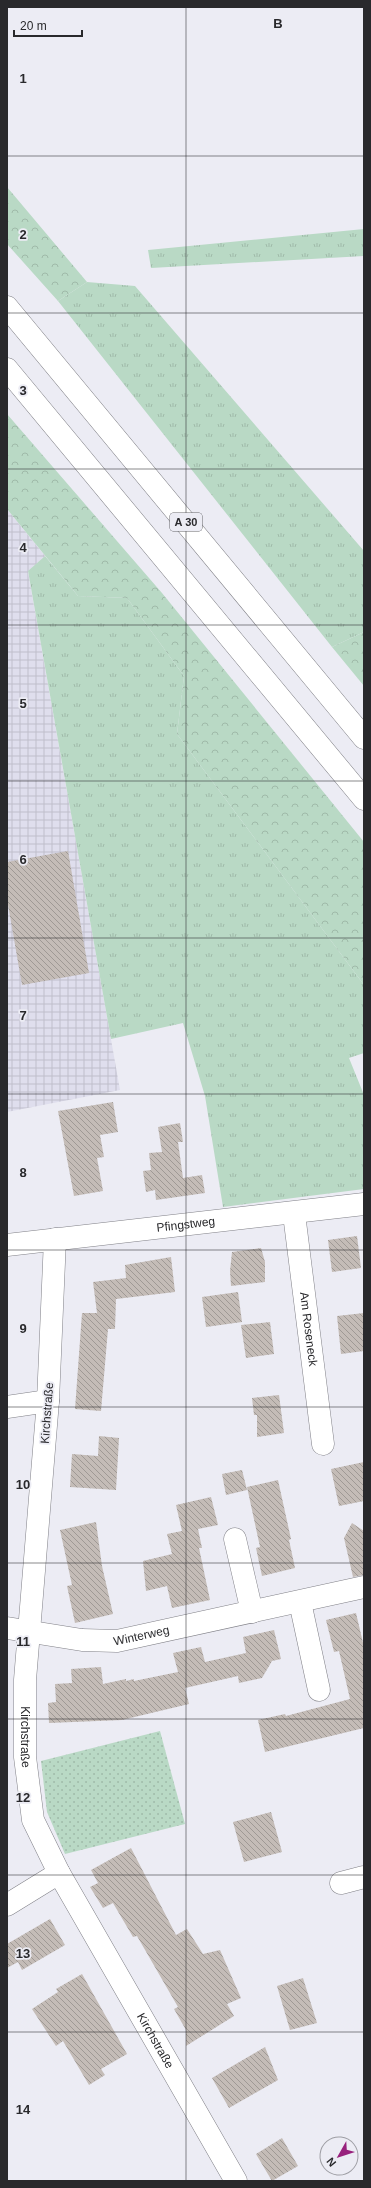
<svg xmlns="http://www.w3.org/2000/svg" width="371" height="2188" viewBox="0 0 371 2188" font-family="Helvetica,sans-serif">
	<defs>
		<pattern id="industrial-grid" width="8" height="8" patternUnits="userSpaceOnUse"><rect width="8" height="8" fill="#dfdeed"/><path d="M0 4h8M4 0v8" fill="none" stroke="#bfbecb"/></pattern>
		<pattern id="grass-tufts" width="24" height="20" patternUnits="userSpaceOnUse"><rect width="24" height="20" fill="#b9d9c5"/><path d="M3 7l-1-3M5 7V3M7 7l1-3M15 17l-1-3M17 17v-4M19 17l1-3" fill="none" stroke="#9fbaa9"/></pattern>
		<pattern id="forest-crowns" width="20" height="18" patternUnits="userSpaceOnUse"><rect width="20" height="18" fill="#b9d9c5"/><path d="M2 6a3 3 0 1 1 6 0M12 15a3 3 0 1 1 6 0" fill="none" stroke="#9fbaa9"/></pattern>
		<pattern id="park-dots" width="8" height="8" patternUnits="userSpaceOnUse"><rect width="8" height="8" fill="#b9d9c5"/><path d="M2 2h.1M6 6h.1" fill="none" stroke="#9fbaa9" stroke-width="1.8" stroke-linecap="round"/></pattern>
		<pattern id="building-back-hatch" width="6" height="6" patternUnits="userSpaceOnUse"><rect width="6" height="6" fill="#c4bcb7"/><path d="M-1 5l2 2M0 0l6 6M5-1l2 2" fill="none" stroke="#9f9995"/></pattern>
	</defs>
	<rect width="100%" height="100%" fill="#ececf4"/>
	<path fill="url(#industrial-grid)" d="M7 509 45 556 28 572 120 1090 7 1112Z"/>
	<path fill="url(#grass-tufts)" d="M364 229V256L151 268 148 250Z
		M87 282 135 286 364 551V632L332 647 58 301Z
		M45 556 78 596 127 598 184 676 177 734 364 985V1053L349 1058 364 1095V1189L223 1207 205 1096 183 1023 111 1039 28 571Z"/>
	<path fill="url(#forest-crowns)" d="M7 187 87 282 58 301 7 244Z
		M7 414 162 593 364 842V985L177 734 184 676 127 598 78 596 7 509Z
		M364 632V686L332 647Z"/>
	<path fill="url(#park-dots)" d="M160 1731 185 1824 65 1854 47 1812 41 1761Z"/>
	<path fill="url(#building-back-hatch)" d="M68 851 89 973 22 985 7 899V862Z
		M113 1102 118 1132 100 1135 104 1157 97 1158 103 1191 74 1196 58 1111Z
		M180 1123 183 1142H178L183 1178 202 1175 205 1193 156 1200 155 1190 146 1192 143 1171 151 1170 149 1153 162 1152 158 1127Z
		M357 1236 361 1268 332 1272 328 1240Z
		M261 1248 265 1262V1282L231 1286 230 1271 232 1252Z
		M171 1257 175 1292 116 1299 115 1329H108L101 1411 75 1409 82 1313H97L93 1282 126 1278 125 1265Z
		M238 1292 242 1322 206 1327 202 1297Z
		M364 1313V1351L341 1354 337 1316Z
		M270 1322 274 1354 246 1358 241 1325Z
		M279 1395 284 1433 257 1437V1415H254L252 1398Z
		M99 1436 119 1438 116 1490 70 1487 72 1454 98 1456Z
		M364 1462V1501L339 1506 331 1469Z
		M242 1470 247 1490 226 1495 222 1474Z
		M278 1480 291 1539 289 1540 295 1568 262 1576 256 1548 260 1547 247 1487Z
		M211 1497 218 1525 198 1529 202 1548H199L210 1600 172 1608 167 1586 146 1591 143 1561 172 1554 167 1534 182 1531 176 1505Z
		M96 1522 102 1566 113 1614 75 1623 67 1586 72 1585 60 1530Z
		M352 1523 364 1531V1575L353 1577 344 1538Z
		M356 1613 364 1647V1728L265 1752 258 1720 285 1714 286 1716 350 1699 339 1651 334 1652 326 1620Z
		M274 1630 281 1659 272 1661 262 1678 239 1683 238 1676 185 1688 189 1704 122 1720 49 1723 48 1703 56 1702 55 1684 72 1683 71 1669 101 1667 103 1684 126 1679V1681L134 1679V1681L178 1672 173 1653 201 1647 205 1662 246 1653 243 1637Z
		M271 1812 282 1852 244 1862 233 1822Z
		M131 1848 176 1935 187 1929 203 1954 220 1950 241 1998 227 2004 234 2016 186 2046V2030L174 2009 178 2007 137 1936 133 1937 113 1903 103 1908 90 1887 98 1883 91 1870Z
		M50 1919 65 1945 22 1970 18 1962 7 1968V1944Z
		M82 1974 127 2054 101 2069 105 2075 89 2085 63 2041 56 2046 32 2009 58 1992 56 1989Z
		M303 1978 317 2023 290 2030 277 1986Z
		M265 2047 278 2080 229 2108 212 2078Z
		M282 2138 298 2166 272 2181 256 2154Z"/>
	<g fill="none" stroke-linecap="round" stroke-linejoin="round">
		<g stroke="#808087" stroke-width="23">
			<g id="minor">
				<path id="s1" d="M294 1214 323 1444"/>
				<path id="s2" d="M55 1239 48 1401 25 1680V1757L33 1820 59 1873 236 2181"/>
				<path id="s3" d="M7 1245 364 1204"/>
				<path d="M7 1407 48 1401"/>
				<path d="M235 1539 252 1612"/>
				<path d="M300 1602 319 1690"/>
				<path id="s4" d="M7 1628 82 1640 117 1641 364 1587"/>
				<path d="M341 1883 364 1877"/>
				<path d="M7 1905 59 1873"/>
			</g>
		</g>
		<g stroke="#808087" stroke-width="23">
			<path id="motorway" d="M7 307 364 738
				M7 369 364 799"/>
		</g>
		<use href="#minor" stroke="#fff" stroke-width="22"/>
		<use href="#motorway" stroke="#fff" stroke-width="22"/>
	</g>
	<path fill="none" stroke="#29292c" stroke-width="1" stroke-opacity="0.55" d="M186 7V2181M7 156H364M7 313H364M7 469H364M7 625H364M7 781H364M7 938H364M7 1094H364M7 1250H364M7 1407H364M7 1563H364M7 1719H364M7 1875H364M7 2032H364"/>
	<g text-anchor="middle" stroke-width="3.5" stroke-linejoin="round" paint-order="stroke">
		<rect fill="#ececf4" stroke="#646468" stroke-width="1" x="170" y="513" width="32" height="18" rx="3"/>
		<g font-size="11" font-weight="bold" fill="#29292c">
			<text x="186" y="526">A 30</text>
		</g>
		<g font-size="12" fill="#29292c" stroke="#ececf4">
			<text dy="4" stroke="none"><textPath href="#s3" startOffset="180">Pfingstweg</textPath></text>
			<text dy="4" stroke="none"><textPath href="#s1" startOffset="116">Am Roseneck</textPath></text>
			<text transform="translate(47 1413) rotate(-86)" y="4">Kirchstraße</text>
			<text dy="4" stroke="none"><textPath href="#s4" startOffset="136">Winterweg</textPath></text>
			<text dy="4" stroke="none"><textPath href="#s2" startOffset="499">Kirchstraße</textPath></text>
			<text dy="4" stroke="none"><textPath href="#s2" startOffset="835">Kirchstraße</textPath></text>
		</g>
	</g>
	<g font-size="13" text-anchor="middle" font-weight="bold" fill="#29292c" stroke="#ececf4" stroke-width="3.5" stroke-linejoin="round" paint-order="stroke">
		<text x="278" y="28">B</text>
		<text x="23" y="83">1</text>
		<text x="23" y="239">2</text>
		<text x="23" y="395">3</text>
		<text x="23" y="552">4</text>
		<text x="23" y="708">5</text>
		<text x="23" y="864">6</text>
		<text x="23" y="1020">7</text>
		<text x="23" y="1177">8</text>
		<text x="23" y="1333">9</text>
		<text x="23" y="1489">10</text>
		<text x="23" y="1646">11</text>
		<text x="23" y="1802">12</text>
		<text x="23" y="1958">13</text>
		<text x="23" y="2114">14</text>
	</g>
	<rect width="371" height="2188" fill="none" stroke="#29292c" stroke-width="16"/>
	<g transform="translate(339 2156) rotate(231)"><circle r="19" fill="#ececf4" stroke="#9e9ea4"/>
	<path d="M0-3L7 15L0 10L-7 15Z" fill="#98217d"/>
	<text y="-6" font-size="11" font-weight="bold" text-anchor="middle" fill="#29292c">N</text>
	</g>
	<path d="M14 30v6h68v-6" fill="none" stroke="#29292c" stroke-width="2"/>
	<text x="20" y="30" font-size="12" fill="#29292c" stroke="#ececf4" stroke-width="3" paint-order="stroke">20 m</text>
</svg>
